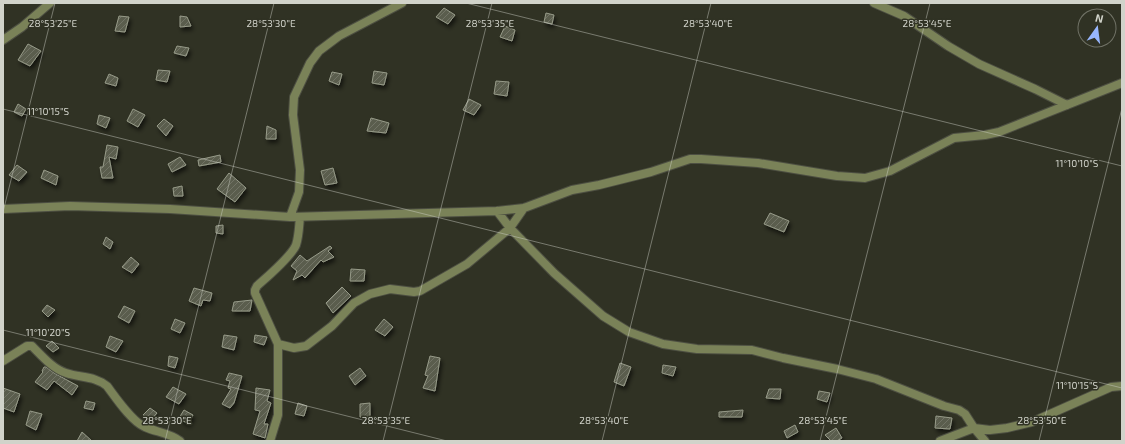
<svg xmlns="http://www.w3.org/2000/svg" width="1125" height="444" viewBox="0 0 1125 444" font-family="'Exo 2',sans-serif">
	<defs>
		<pattern id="building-hatch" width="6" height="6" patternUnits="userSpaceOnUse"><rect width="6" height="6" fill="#5a5d4d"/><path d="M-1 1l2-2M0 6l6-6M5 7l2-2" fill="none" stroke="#717365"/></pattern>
		<filter id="shadow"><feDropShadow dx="2" dy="3.5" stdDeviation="2" flood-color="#0009"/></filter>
	</defs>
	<rect width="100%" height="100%" fill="#303224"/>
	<path fill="url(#building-hatch)" stroke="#979b89" filter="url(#shadow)" d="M444 8 455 15 448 24 436 17Z
		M546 13 554 15 552 24 544 22Z
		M119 16 129 17 125 32 115 31Z
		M180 16 187 17 191 26 180 27Z
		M505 26 515 30 512 41 500 37Z
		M28 44 41 51 30 66 18 60Z
		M177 46 189 48 186 56 174 53Z
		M158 70 170 71 167 82 156 80Z
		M374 71 387 73 384 85 372 83Z
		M332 72 342 74 339 85 329 81Z
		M109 74 118 78 116 86 105 83Z
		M496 81 509 82 507 96 494 94Z
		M469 99 481 105 474 115 463 110Z
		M18 104 26 109 22 116 14 112Z
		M133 109 145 115 138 127 127 121Z
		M99 115 110 118 106 128 97 124Z
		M371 118 389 123 386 133 367 131Z
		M164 119 173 126 166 136 157 126Z
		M267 126 276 130V139H266Z
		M107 145 118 147 116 159 109 157 113 178H102L100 167H103Z
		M220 155 221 162 199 166 198 160Z
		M180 157 186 165 172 172 168 164Z
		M17 165 27 172 19 181 9 175Z
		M333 168 337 183 325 185 321 171Z
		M44 170 58 176 56 185 41 178Z
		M229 173 246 188 235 202 217 189Z
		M182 186 183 196H174L173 188Z
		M770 213 789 221 784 232 764 224Z
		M223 225V234L216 233V226Z
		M106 237 113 242 110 249 103 244Z
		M330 246 332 248 328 251 334 257 323 262 321 260 305 278 302 275 293 280 297 271 291 266 300 255 307 261Z
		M131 257 139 264 132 273 122 267Z
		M351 269 365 270 364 281H350Z
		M342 287 351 296 333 313 326 303Z
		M194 288 212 293 210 301 203 300 201 306 189 301Z
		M252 300 250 311H232L234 302Z
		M47 305 55 310 48 317 42 311Z
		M124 306 135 311 129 323 118 317Z
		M175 319 185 323 180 333 171 329Z
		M384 319 393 327 385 336 375 330Z
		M224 335 237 337 234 350 222 347Z
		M255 335 267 337 264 345 254 342Z
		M110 336 123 341 116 352 106 347Z
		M52 341 59 348 53 352 46 346Z
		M169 356 178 358 175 368 168 366Z
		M430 356 440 358 435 391 423 388 428 376 425 375Z
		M620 363 631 367 624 386 614 382Z
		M663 365 676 367 673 376 662 373Z
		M44 367H46L54 373 78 386 72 395 54 381 47 390 35 382 43 372 42 371Z
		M360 368 366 376 355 385 349 376Z
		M229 373 242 376 234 403 230 408 222 404 231 389 228 388 230 381 226 380Z
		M173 387 186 394 179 404 166 397Z
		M3 388 20 394 14 412 3 408Z
		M256 388 270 390 267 401 271 403 264 424H268L265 438 253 434 260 411 255 410Z
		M769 389H781L780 399 766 398Z
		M819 391 830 393 827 402 817 399Z
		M86 401 95 403 93 410 84 408Z
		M298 403 307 406 304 416 295 414Z
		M370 403V417H360V404Z
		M150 408 157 413 151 420 143 415Z
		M184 410 193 415 188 424 179 418Z
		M743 410 742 417H719V412Z
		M30 411 42 414 36 430 26 425Z
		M936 416 952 418 950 429 935 428Z
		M795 425 798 432 787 438 784 431Z
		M836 428 842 438 837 441H831L825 435Z
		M82 432 92 441H77Z"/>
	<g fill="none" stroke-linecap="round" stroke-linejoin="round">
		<g stroke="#4d4f42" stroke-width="10">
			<path id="minor" d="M874 3 904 16 948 46 979 64 1035 89 1067 105
				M3 40 22 27 50 3
				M3 209 70 206 170 209 290 217 497 211 524 208 572 190 599 185 651 172 690 159H701L758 163 837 176 865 178 890 171 954 138 985 135 999 132 1122 83
				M497 211 510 228 554 273 603 316 629 332 663 344 697 349 752 350 783 358 837 369 876 379 944 406 959 410 965 414 974 428 985 441
				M290 217 299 192 300 170 293 115 294 97 310 63 319 51 339 36 402 3
				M278 344 294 348 306 346 332 326 354 303 370 294 390 289 414 292 420 291 467 264 510 228 524 208
				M3 361 27 346H32C42 356 53 369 66 373 81 378 95 376 107 386 116 398 132 422 145 427 156 432 170 433 180 441
				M270 441 278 415V344L255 293V290L257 286C267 277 291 257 296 245 299 236 299 226 300 217
				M940 441 974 428 990 430 1007 428 1032 422 1111 387 1122 386"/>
		</g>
		<use href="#minor" stroke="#7a8258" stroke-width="8"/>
	</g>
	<path fill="none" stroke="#d1d3ca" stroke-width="1" stroke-opacity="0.45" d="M466 3 1122 166M3 109 1122 388M3 212 55 3M3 330 447 441M165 441 274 3M383 441 492 3M602 441 711 3M820 441 930 3M1039 441 1122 108"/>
	<g font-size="10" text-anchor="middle" fill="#d1d3ca" stroke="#303224" stroke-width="3" stroke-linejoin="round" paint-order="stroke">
		<text x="53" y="27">28°53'25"E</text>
		<text x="271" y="27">28°53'30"E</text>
		<text x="490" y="27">28°53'35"E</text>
		<text x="708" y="27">28°53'40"E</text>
		<text x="927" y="27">28°53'45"E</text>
		<text x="48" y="115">11°10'15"S</text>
		<text x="1077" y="167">11°10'10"S</text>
		<text x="48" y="336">11°10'20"S</text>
		<text x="1077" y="389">11°10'15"S</text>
		<text x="167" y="424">28°53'30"E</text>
		<text x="386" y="424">28°53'35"E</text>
		<text x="604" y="424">28°53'40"E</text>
		<text x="823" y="424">28°53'45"E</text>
		<text x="1042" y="424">28°53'50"E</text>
	</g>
	<rect width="1125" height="444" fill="none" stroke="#d1d3ca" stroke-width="8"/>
	<g transform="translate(1097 28) rotate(14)"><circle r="19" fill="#303224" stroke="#707266"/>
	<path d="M0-3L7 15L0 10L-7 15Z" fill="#97b6fd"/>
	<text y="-6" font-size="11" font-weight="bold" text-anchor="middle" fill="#d1d3ca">N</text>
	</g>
</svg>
